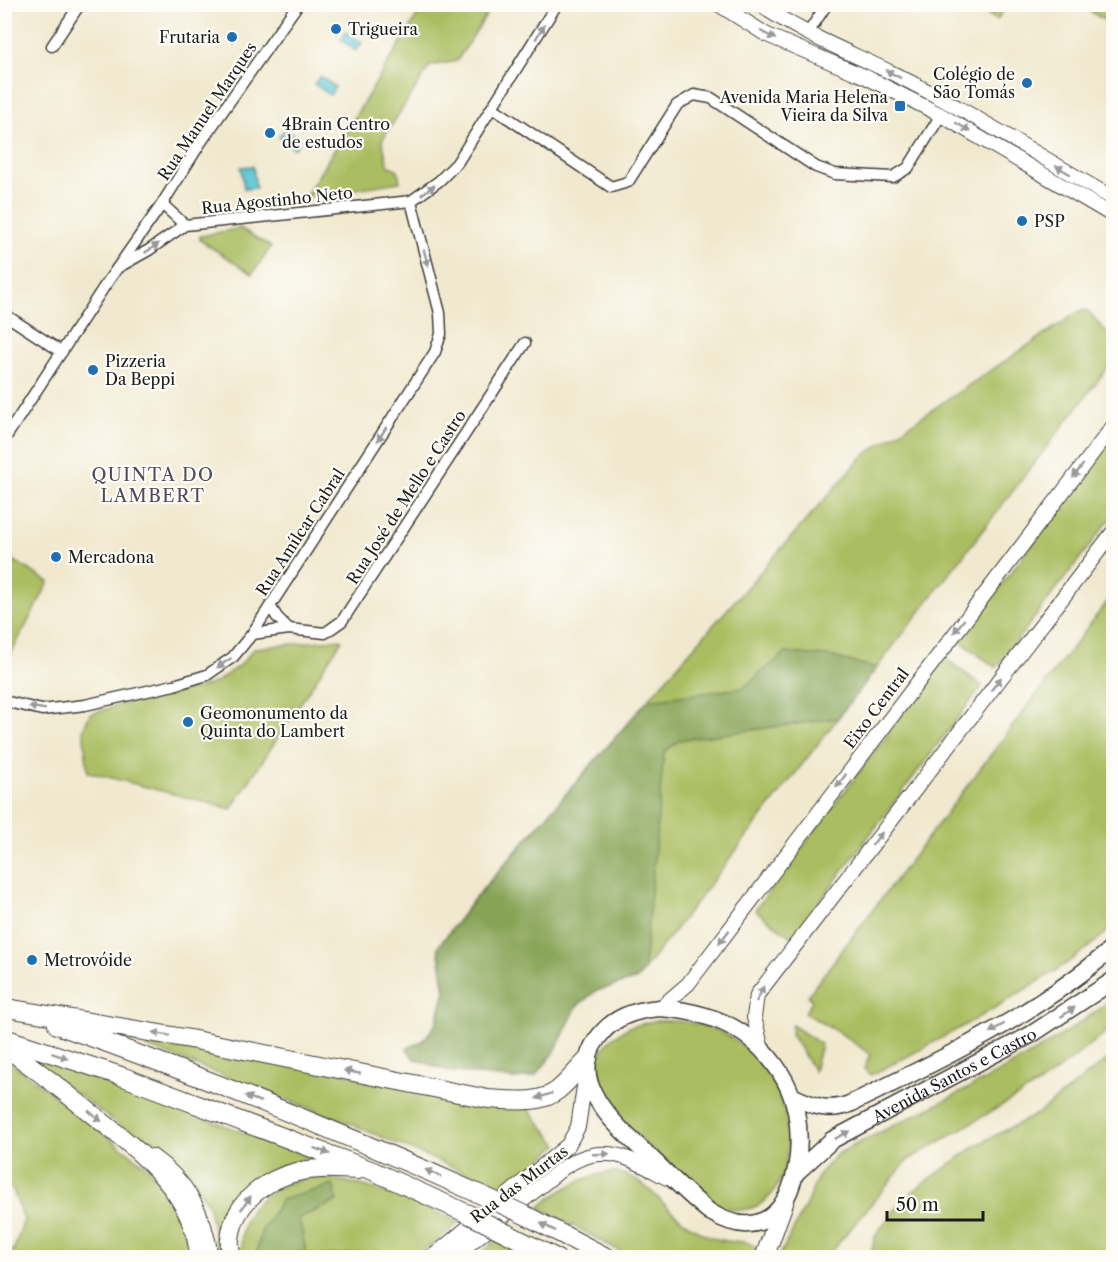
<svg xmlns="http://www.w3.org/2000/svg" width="1118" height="1262" viewBox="0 0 1118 1262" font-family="'Libre Caslon Text',serif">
	<rect width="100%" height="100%" fill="#fdfcf7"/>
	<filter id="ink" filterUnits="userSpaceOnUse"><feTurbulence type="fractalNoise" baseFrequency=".0167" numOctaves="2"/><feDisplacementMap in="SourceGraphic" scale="12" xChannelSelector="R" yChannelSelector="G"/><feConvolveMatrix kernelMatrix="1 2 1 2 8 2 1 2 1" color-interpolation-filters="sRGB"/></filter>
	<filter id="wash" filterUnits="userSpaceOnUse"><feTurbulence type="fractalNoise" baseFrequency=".008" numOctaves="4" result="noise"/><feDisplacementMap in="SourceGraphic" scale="24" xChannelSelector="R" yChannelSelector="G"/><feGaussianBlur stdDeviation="1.35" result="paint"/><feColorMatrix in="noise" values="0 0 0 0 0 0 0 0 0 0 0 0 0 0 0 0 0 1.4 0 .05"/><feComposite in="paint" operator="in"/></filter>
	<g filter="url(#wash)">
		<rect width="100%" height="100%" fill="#f1e9cf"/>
		<path fill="#aabd61" stroke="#636c3e" stroke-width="1.5" d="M424 5H493L457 61 430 66 382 140 388 165 398 170 400 182 305 197Z
			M972 5H1007L997 20Z
			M1080 5H1113V26Z
			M240 228 271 247 252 274 200 240V236Z
			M1081 310 1088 311 1113 340V361L637 979 596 991 577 1006 554 1053 535 1076 515 1079 448 1071 413 1058 407 1048 423 1041 436 1024 445 991 438 947 474 899 687 655 863 456Z
			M1113 439V515L996 668 959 640Z
			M5 555 49 582 5 665Z
			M1113 594V926C1084 954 1051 974 1016 995 969 1024 921 1050 871 1075L864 1069 870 1054 841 1034 805 1013 812 1001 808 995Z
			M340 639 342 640 231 809 88 772 83 729 90 714 131 701 171 695 215 683 242 663 254 648Z
			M945 658 982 686 792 938 755 910Z
			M1113 998V1027L1044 1081 908 1160 827 1257H779L806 1205 819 1174 837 1154C930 1106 1031 1064 1113 998Z
			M654 1021C831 1012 816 1262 706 1200L604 1105 595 1075 600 1055 605 1046 612 1038 629 1027Z
			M792 1025 821 1044 814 1071 791 1034Z
			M109 1031 525 1105 558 1145 506 1190 346 1122 110 1033Z
			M1113 1055V1257H870L876 1234 892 1213 916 1189 977 1145 1037 1114Z
			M33 1056 317 1159C266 1166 246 1177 225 1225L213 1227 208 1204 186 1172 162 1154 136 1138 32 1060Z
			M4 1059 10 1062 145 1165 156 1176 185 1224 191 1257H6L14 1249 24 1220 13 1190 5 1186Z
			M612 1172C646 1175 661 1207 688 1224 699 1232 712 1239 726 1241 741 1243 743 1238 757 1248L755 1257H630L539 1207C561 1189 583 1176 612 1172Z
			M309 1177C363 1179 411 1202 460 1222L416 1257H382L380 1252 307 1257 299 1217 337 1201 261 1232 256 1257H243C234 1210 268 1186 309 1177Z
			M497 1240 535 1257H476Z"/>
		<path fill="#87a457" stroke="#52603a" stroke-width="1.5" d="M785 653 829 656 877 668 838 718 680 740 664 752 644 970 637 979 596 991 577 1006 554 1053 535 1076 515 1079 448 1071 413 1058 407 1048 423 1041 436 1024 445 991 438 947 475 899 648 700 743 688Z
			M333 1185 337 1201 299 1218 307 1257H256L261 1232 281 1200Z
			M225 1225V1257H219L213 1227Z
			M381 1252 382 1257H311Z"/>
		<path fill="#5bc6d4" stroke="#3c7178" stroke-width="1.5" d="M346 32 362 43 356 51 341 40Z
			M320 76 335 87 330 95 314 84Z
			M285 129 300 140 295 149 279 137Z
			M253 166 256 188 244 189 241 167Z"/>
	</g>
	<g filter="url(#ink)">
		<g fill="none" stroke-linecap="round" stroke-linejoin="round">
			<g stroke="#3c3b37" stroke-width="13">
				<path id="street" d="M808 33 827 4
					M52 46 80 4
					M493 108 611 187 628 182 677 105 694 95 711 98 816 167 835 174 893 177 908 168 941 115
					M162 204 185 225
					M117 268 149 250 185 225 411 201 439 181 457 163 557 4
					M4 314 62 352
					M4 440 104 287 162 204 201 142 298 4
					M270 606 277 617 289 629
					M252 634 289 629 325 633 342 621 525 343
					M4 701 42 710 85 705 174 685 207 675 233 657 252 634 435 352 441 334 440 313 411 201"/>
			</g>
			<g stroke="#3c3b37" stroke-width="16">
				<path id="secondary" d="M718 4 767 35 866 77 941 115 1114 216
					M759 4C802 34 847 51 894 74 969 111 1041 157 1114 199
					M660 1008 688 984 697 972 1114 425
					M762 1050 754 1017 757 995 1114 531
					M152 1156C187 1180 206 1216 211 1258
					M431 1258 568 1145 578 1127 586 1073
					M452 1258 563 1168C603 1140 629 1158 667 1178"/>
			</g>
			<g stroke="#3c3b37" stroke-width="19">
				<g id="primary">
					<path d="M660 1008C688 1010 715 1016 739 1031 760 1044 779 1066 789 1089 814 1145 792 1262 710 1212 688 1195 669 1175 649 1156 619 1128 565 1084 597 1039 612 1017 635 1010 660 1008Z"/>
					<path d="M792 1096C813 1106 829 1113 852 1103 943 1059 1037 1014 1114 947"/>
					<path id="s1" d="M797 1172 832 1140 1032 1034 1114 980"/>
				</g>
			</g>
			<g stroke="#3c3b37" stroke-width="20">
				<path id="highway" d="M7 1008 190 1039 488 1099C510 1100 540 1105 558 1090 569 1081 578 1069 588 1059
					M57 1025C203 1076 346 1134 486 1197
					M4 1038 121 1076 373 1171 468 1214
					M4 1046C34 1068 64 1091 92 1114 139 1151 196 1193 199 1258
					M527 1216 608 1258
					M506 1233 556 1258
					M231 1258C231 1252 229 1245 230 1239 235 1194 280 1170 321 1169 333 1168 346 1170 358 1170
					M764 1258 784 1203"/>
			</g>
			<use href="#street" stroke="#fff" stroke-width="10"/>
			<use href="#secondary" stroke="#fff" stroke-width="14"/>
			<use href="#primary" stroke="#fff" stroke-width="16"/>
			<use href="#highway" stroke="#fff" stroke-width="18"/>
			<g stroke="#3c3b37" stroke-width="20" stroke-linecap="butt">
				<path id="highway-bridge" d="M486 1197 527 1216
					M468 1214 506 1233"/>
			</g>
			<use href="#highway-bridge" stroke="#fff" stroke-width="18"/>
		</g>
		<defs><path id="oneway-solid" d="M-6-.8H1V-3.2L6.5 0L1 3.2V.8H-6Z" transform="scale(1.5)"/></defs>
		<g fill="#999">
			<use href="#oneway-solid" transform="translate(540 32) rotate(-58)"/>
			<use href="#oneway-solid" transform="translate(768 35) rotate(28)"/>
			<use href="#oneway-solid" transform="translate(893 74) rotate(-153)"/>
			<use href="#oneway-solid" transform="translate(963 127) rotate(30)"/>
			<use href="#oneway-solid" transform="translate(1063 170) rotate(-150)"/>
			<use href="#oneway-solid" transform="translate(428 190) rotate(-35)"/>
			<use href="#oneway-solid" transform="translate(152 248) rotate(-34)"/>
			<use href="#oneway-solid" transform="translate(426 258) rotate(75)"/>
			<use href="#oneway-solid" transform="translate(382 434) rotate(123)"/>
			<use href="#oneway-solid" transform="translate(1078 471) rotate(128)"/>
			<use href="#oneway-solid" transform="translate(959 626) rotate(128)"/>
			<use href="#oneway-solid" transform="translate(224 663) rotate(146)"/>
			<use href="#oneway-solid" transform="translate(996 684) rotate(-52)"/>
			<use href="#oneway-solid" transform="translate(37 708) rotate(-171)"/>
			<use href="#oneway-solid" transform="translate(841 781) rotate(127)"/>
			<use href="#oneway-solid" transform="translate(877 839) rotate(-52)"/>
			<use href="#oneway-solid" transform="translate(724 937) rotate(127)"/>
			<use href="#oneway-solid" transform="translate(760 994) rotate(-64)"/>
			<use href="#oneway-solid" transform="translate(1068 1012) rotate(-34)"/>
			<use href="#oneway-solid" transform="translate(997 1028) rotate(150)"/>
			<use href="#oneway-solid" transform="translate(161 1034) rotate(-170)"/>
			<use href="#oneway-solid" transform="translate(60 1056) rotate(18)"/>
			<use href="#oneway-solid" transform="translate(352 1072) rotate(-169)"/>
			<use href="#oneway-solid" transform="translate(544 1096) rotate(162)"/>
			<use href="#oneway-solid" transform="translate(253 1099) rotate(-159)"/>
			<use href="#oneway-solid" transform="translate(95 1116) rotate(39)"/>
			<use href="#oneway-solid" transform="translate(842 1135) rotate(-28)"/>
			<use href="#oneway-solid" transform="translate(322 1151) rotate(21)"/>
			<use href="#oneway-solid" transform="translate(601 1154) rotate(-2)"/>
			<use href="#oneway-solid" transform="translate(433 1173) rotate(-156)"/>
			<use href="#oneway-solid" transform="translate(246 1203) rotate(-54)"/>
			<use href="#oneway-solid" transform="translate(548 1227) rotate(-153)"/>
		</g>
	</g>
	<g fill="#1f6fb2" stroke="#fdfcf7" stroke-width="2">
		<circle cx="336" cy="29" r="6"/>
		<circle cx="232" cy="37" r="6"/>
		<circle cx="1027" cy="83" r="6"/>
		<rect x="894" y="100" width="12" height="12" rx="3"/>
		<circle cx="270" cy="133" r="6"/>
		<circle cx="1022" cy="221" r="6"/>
		<circle cx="93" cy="370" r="6"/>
		<circle cx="56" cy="557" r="6"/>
		<circle cx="188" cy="722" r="6"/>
		<circle cx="32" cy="960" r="6"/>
	</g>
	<g text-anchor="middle" stroke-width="4.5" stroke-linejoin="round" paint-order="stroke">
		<g font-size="16" fill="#1c1c1c" stroke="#fdfcf7" text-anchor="start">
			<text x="348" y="35">Trigueira</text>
			<text x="220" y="43" text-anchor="end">Frutaria</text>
			<text x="1015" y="80" text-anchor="end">Colégio de<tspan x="1015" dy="18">São Tomás</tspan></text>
			<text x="888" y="103" text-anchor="end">Avenida Maria Helena<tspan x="888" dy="18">Vieira da Silva</tspan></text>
			<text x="282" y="130">4Brain Centro<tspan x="282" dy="18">de estudos</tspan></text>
			<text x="1034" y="227">PSP</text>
			<text x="105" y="367">Pizzeria<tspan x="105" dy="18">Da Beppi</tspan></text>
			<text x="68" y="563">Mercadona</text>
			<text x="200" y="719">Geomonumento da<tspan x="200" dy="18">Quinta do Lambert</tspan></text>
			<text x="44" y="966">Metrovóide</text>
		</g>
		<g font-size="16" fill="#1c1c1c" stroke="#fdfcf7">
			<text transform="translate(207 111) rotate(-56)" y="6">Rua Manuel Marques</text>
			<text transform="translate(277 200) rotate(-6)" y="6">Rua Agostinho Neto</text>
			<text transform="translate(406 497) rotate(-57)" y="6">Rua José de Mello e Castro</text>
			<text transform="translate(300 532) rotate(-57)" y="6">Rua Amílcar Cabral</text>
			<text transform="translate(876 708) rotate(-53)" y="6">Eixo Central</text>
			<text dy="6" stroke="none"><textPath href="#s1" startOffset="186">Avenida Santos e Castro</textPath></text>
			<text transform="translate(519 1184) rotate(-37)" y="6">Rua das Murtas</text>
		</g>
		<g font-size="18" letter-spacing="1.5" fill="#504c5b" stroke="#fdfcf7">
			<text x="153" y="481">QUINTA DO<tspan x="153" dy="21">LAMBERT</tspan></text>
		</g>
	</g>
	<rect width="1118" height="1262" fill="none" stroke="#fdfcf7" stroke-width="24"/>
	<path d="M887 1211v9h96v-9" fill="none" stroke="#1c1c1c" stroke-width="3"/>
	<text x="896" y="1211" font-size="18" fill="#1c1c1c" stroke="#fdfcf7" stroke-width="4.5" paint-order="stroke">50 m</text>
</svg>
